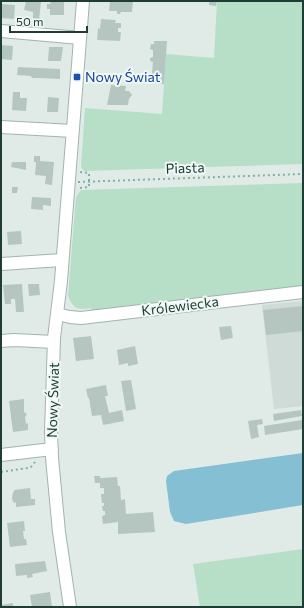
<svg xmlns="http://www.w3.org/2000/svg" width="304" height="608" viewBox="0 0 304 608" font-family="Commissioner,sans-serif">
	<rect width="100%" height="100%" fill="#e0ebe7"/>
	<path fill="#cedbd6" d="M303 301V406L274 409 262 305Z"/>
	<path fill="#b7dec6" d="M217 1H303V164L84 171 81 167 85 108 162 114 166 54 214 58Z
		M303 183V287L92 311 91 308C78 310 74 310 68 296L76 197 81 190Z
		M303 549V607H200L193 564Z"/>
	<path fill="#85bfd3" d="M303 453V505L186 524 174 521 170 512 166 481 167 476 174 471Z"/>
	<path fill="#b5c6c1" d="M26 1H41L39 21H33V12L24 10Z
		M51 1H64V15H50V9H47V4H50Z
		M110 1H133L132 12H121L120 14H117V11H109Z
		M209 1H217L216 6 209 5Z
		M2 4 15 5 14 19 1 18Z
		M101 19 116 20 115 23H121V28H118V32H121L120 41 97 40 98 28 100 29Z
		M154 41H167L164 84 151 83 153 62 150 61V58L153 57V50L150 49 151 44H154Z
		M1 45 13 46 12 60 1 59Z
		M49 47H63L61 61H48Z
		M18 67 60 69V79L38 78H32L31 76 17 75Z
		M111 85 126 86 125 91H129L132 95 129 99 128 105H107Z
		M13 92H20V98H27L26 111 12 110Z
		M48 97 59 98 58 112H47Z
		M34 156H40V161L54 162 52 185 45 184 46 176 35 175 36 162H34Z
		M12 162H26V170L11 167Z
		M12 187H18L17 193H12Z
		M32 197 51 198V206L43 205V210L31 209Z
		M21 231 22 244 8 245 7 232Z
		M22 284 24 312H16L15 299H11V304H5L3 285Z
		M28 284H39L40 295 29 296Z
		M303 306V331L266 335 263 310Z
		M231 326 233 338 221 340 219 327Z
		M91 336 94 359 76 361 73 338Z
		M135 346 138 364 128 366V363L119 365 117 350Z
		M131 380 136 409 126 411 121 381Z
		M106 385 108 396H105L109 413 122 410 124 421 103 425 101 415 92 416 89 398H88L86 389Z
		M24 399V412L27 414 25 417 26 424 28 423V430L13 432 9 401Z
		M301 410 302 416 274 421 273 414Z
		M262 419 263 424 257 425 259 437 251 439 248 421Z
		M302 420 303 429 265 435 264 426Z
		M94 476H100V478L117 477 118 486H120L121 500 125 499 126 514 153 512 155 532 118 534V522L103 524 102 516 105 515V511H103L102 506H104V503H102L101 496V494H104V488H100V483H95Z
		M30 488 31 499H35V505L16 507V502L14 503 12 499 13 492H14V490Z
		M24 521 25 531H23L24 539H26L27 545 10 547 7 523Z
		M45 561 47 571 32 574 33 577 27 578V575L16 576 15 564Z
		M50 592 52 607H32L30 595Z
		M13 603V607H1V605Z"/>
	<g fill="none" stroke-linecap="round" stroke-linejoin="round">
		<g stroke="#a3b3af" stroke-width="14">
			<path id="minor" d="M1 31 80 38
				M1 127 73 131
				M1 264 62 260
				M57 314 70 317 81 318 303 292
				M1 341 14 340 54 342
				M1 455 52 449
				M70 607 59 532 52 458 51 432 54 338 61 281 83 1"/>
		</g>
		<path stroke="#7fb0a6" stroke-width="2" stroke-dasharray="2 3" stroke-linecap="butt" d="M78 182 303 174
			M80 188 89 187V173L80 172
			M1 472 28 468 31 467 35 462"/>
		<use href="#minor" stroke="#fff" stroke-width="12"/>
	</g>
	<rect fill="#1a4fb4" stroke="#f0f8f5" stroke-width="1.5" x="73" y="73" width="8" height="8" rx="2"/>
	<g text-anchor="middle" stroke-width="4" stroke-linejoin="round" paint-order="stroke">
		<g font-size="14" fill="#164399" stroke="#f0f8f5" text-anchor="start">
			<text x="85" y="82">Nowy Świat</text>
		</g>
		<g font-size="14" fill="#203c37" stroke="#f0f8f5">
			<text transform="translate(185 168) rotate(-2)" y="5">Piasta</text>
			<text transform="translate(180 306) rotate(-7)" y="5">Królewiecka</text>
			<text transform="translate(53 400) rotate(-88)" y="5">Nowy Świat</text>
		</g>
	</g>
	<rect width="304" height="608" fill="none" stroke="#203c37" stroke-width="4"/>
	<path d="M10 26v6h77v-6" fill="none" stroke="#203c37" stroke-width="2"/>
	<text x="16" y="26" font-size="12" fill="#203c37" stroke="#f0f8f5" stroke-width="3" paint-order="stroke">50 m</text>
</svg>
